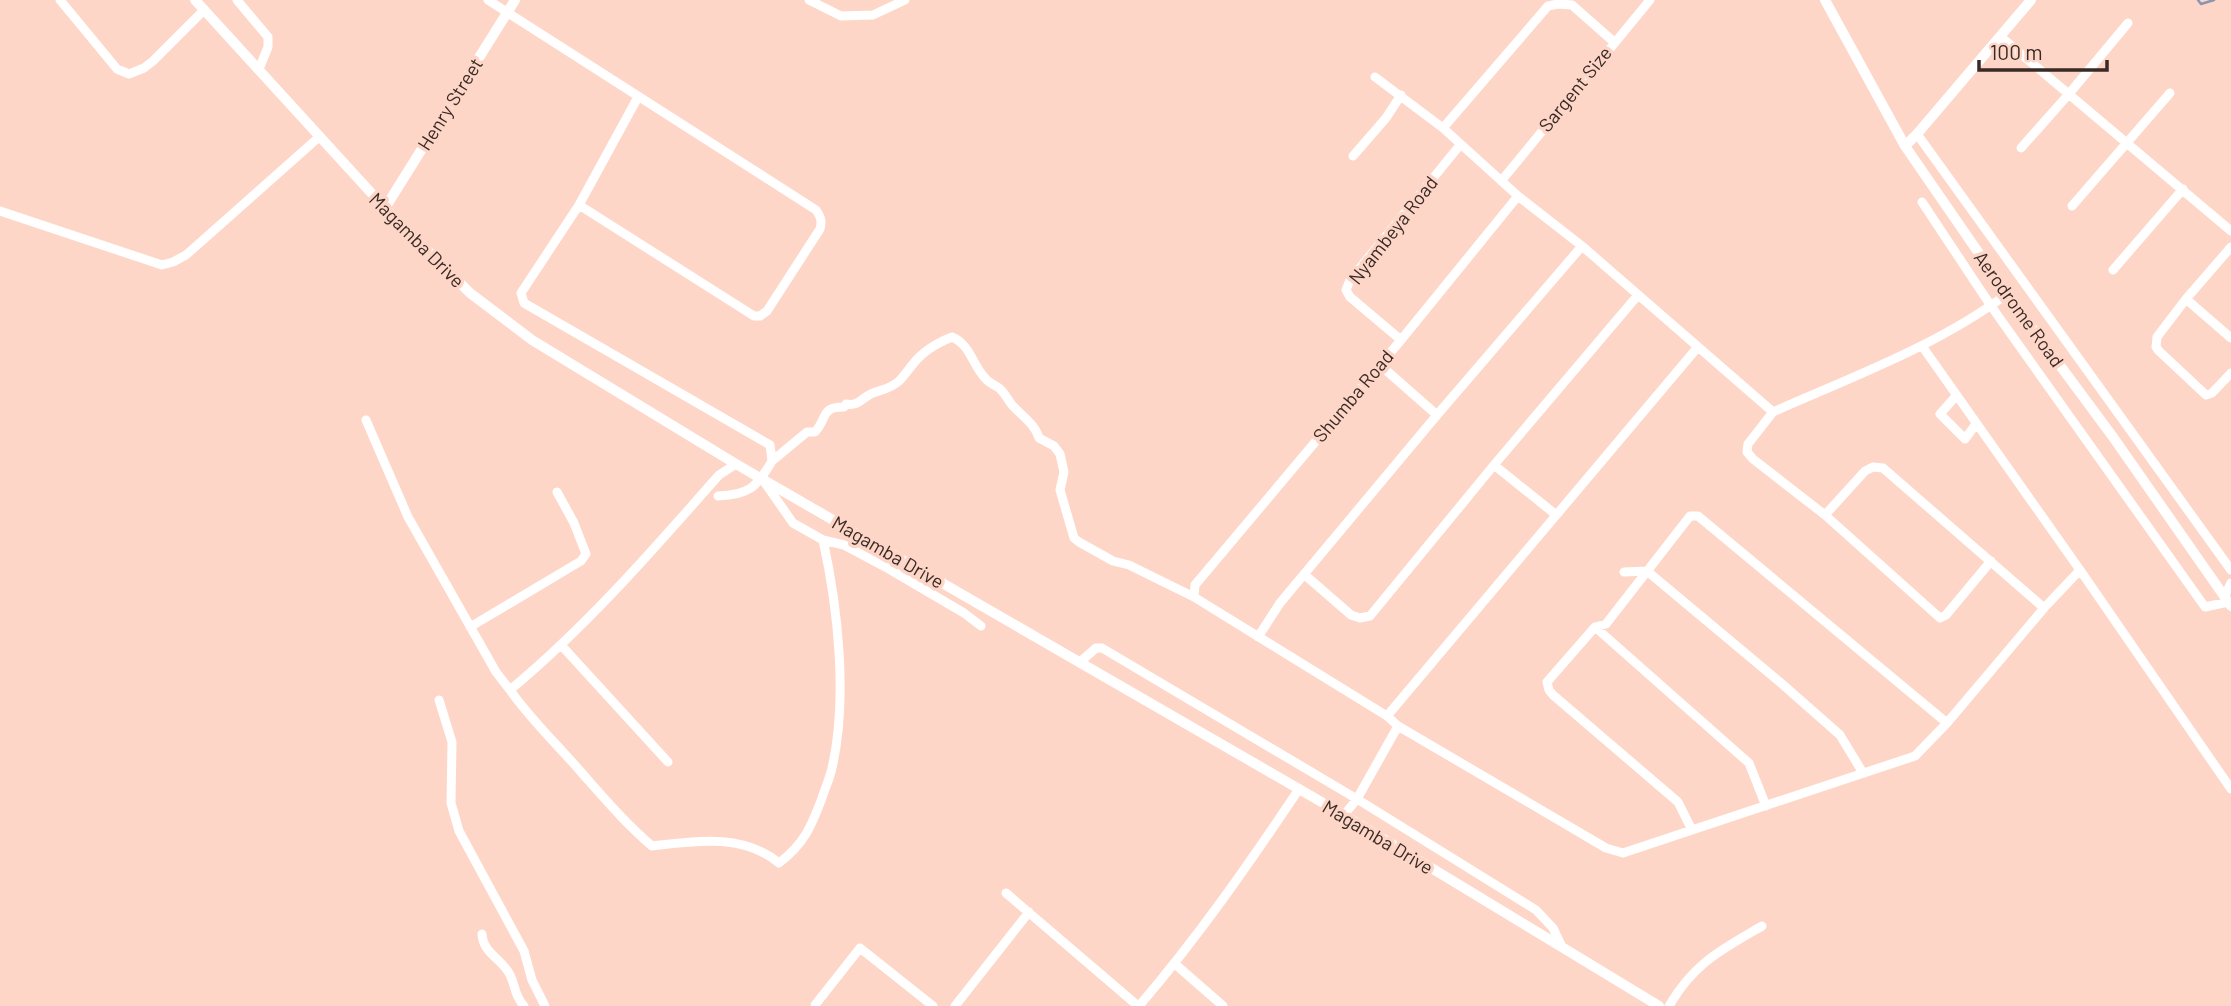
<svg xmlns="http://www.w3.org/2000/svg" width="2231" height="1006" viewBox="0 0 2231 1006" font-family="Barlow,sans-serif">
	<rect width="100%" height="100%" fill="#fed6c7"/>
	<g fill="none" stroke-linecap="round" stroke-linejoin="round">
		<path stroke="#8797b3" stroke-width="2.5" d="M2198 0 2201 4 2214 0"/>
		<path stroke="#fff" stroke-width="9" d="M60 0 117 69 129 74 144 68 153 61 204 10
			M237 0 268 37V47L259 69
			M488 0 816 210C821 217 822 221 820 229L767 311 760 316H754L579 205
			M809 0 841 16 873 15 905 0
			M2001 37 2231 231
			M1375 77 1443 128 1518 196 1582 246 1773 412C1852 377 1937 346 2007 294
			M638 97 579 205 521 293 524 303 770 445 772 461C757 487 749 495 718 496
			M1443 128 1548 6 1558 4 1572 5 1614 42
			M1917 134 2231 570
			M2021 148 2068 95 2128 23
			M1353 156 1386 118 1401 95
			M1502 180 1650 0
			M1922 202 1991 306 2205 607 2228 602
			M2072 206 2170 93
			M0 211 162 265 173 262 186 255 319 137
			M2231 247 2186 299 2157 337 2156 347 2159 351 2206 395 2212 393 2231 373
			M2113 270 2183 189
			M2186 299 2231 338
			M1401 340 1350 297 1346 290 1350 280 1460 145
			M1379 364 1437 415
			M1956 396 1940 414 1965 439 1976 424
			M1773 412 1748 444 1747 452 1753 459 1825 515 1865 471 1873 467 1883 468 2044 608
			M366 420 408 517 496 672 510 690C587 626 653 550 719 475L736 464
			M772 461 807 432H815C828 418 820 407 844 407L846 404C858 406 860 400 869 395 879 389 888 391 899 381 904 376 908 370 913 364 923 351 937 343 952 337 971 345 972 365 986 379 989 383 995 385 999 388 1005 393 1008 400 1012 405 1022 416 1035 424 1039 438L1054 446 1060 454 1064 472 1060 490 1074 538 1079 542 1113 561 1129 565 1194 597 1387 716 1398 726 1606 848 1623 853 1915 756 1947 723 2044 608 2080 570 1922 346
			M1494 465 1555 514
			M1825 515 1940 618 1946 615 1991 561
			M823 540 844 545 889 569 964 613 981 626
			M2080 570 2231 789
			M1624 572 1647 571 1781 683 1840 735 1863 773
			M1305 575 1351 615 1360 618 1370 616 1494 465 1638 295
			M1194 597 1195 585 1401 340 1518 196
			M2224 597 2231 583
			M470 627 581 561 586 554 574 523 557 492
			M1595 627 1749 763 1766 806
			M1258 637 1280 603 1437 415 1582 246
			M561 645 668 762
			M1080 662 1096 648H1102L1357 799 1536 910 1553 928 1562 947
			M510 690C531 720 557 744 581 772 604 798 626 824 652 846 695 841 743 833 779 863 804 844 811 827 822 798 825 788 830 778 832 768 848 699 838 608 823 540L793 523 765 483
			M439 700 452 742 451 803 459 831 524 951 532 980 545 1006
			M1387 716 1697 348
			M1344 815 1357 799 1398 726
			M1692 830 1678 802 1553 695 1549 690 1547 682 1595 627 1606 624 1690 516H1698L1947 723
			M1006 893 1138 1006
			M482 934C483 954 503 959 510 975 516 987 514 995 524 1006
			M1175 964 1223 1006
			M815 1005 860 948 933 1006
			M955 1006 1029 912
			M1139 1006C1198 937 1249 864 1299 789
			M1669 1006C1694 963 1721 950 1762 926"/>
		<path stroke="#fff" stroke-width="10" d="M195 0 385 208 470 293 532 340 736 464 1344 815 1659 1006
			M1825 0 1905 146 2007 294 2113 437 2231 606
			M1905 146 1917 134 2031 0
			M385 208 515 0"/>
	</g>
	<g text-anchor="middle" stroke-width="7" stroke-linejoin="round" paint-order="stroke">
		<g font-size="19" fill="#392a25" stroke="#fed6c7">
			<text transform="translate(1575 89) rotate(-51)" y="7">Sargent Size</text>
			<text transform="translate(450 104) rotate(-58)" y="7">Henry Street</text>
			<text transform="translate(1393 230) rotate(-52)" y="7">Nyambeya Road</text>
			<text transform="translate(417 240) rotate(45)" y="7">Magamba Drive</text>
			<text transform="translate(2019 309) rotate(54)" y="7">Aerodrome Road</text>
			<text transform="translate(1353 396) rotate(-50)" y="7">Shumba Road</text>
			<text transform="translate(888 552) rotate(30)" y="7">Magamba Drive</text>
			<text transform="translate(1378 837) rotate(31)" y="7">Magamba Drive</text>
		</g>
	</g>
	<path d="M1979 60v10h128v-10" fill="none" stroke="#392a25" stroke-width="3.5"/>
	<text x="1990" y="60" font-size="21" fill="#392a25" stroke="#fed6c7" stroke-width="5" paint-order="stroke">100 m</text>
</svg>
